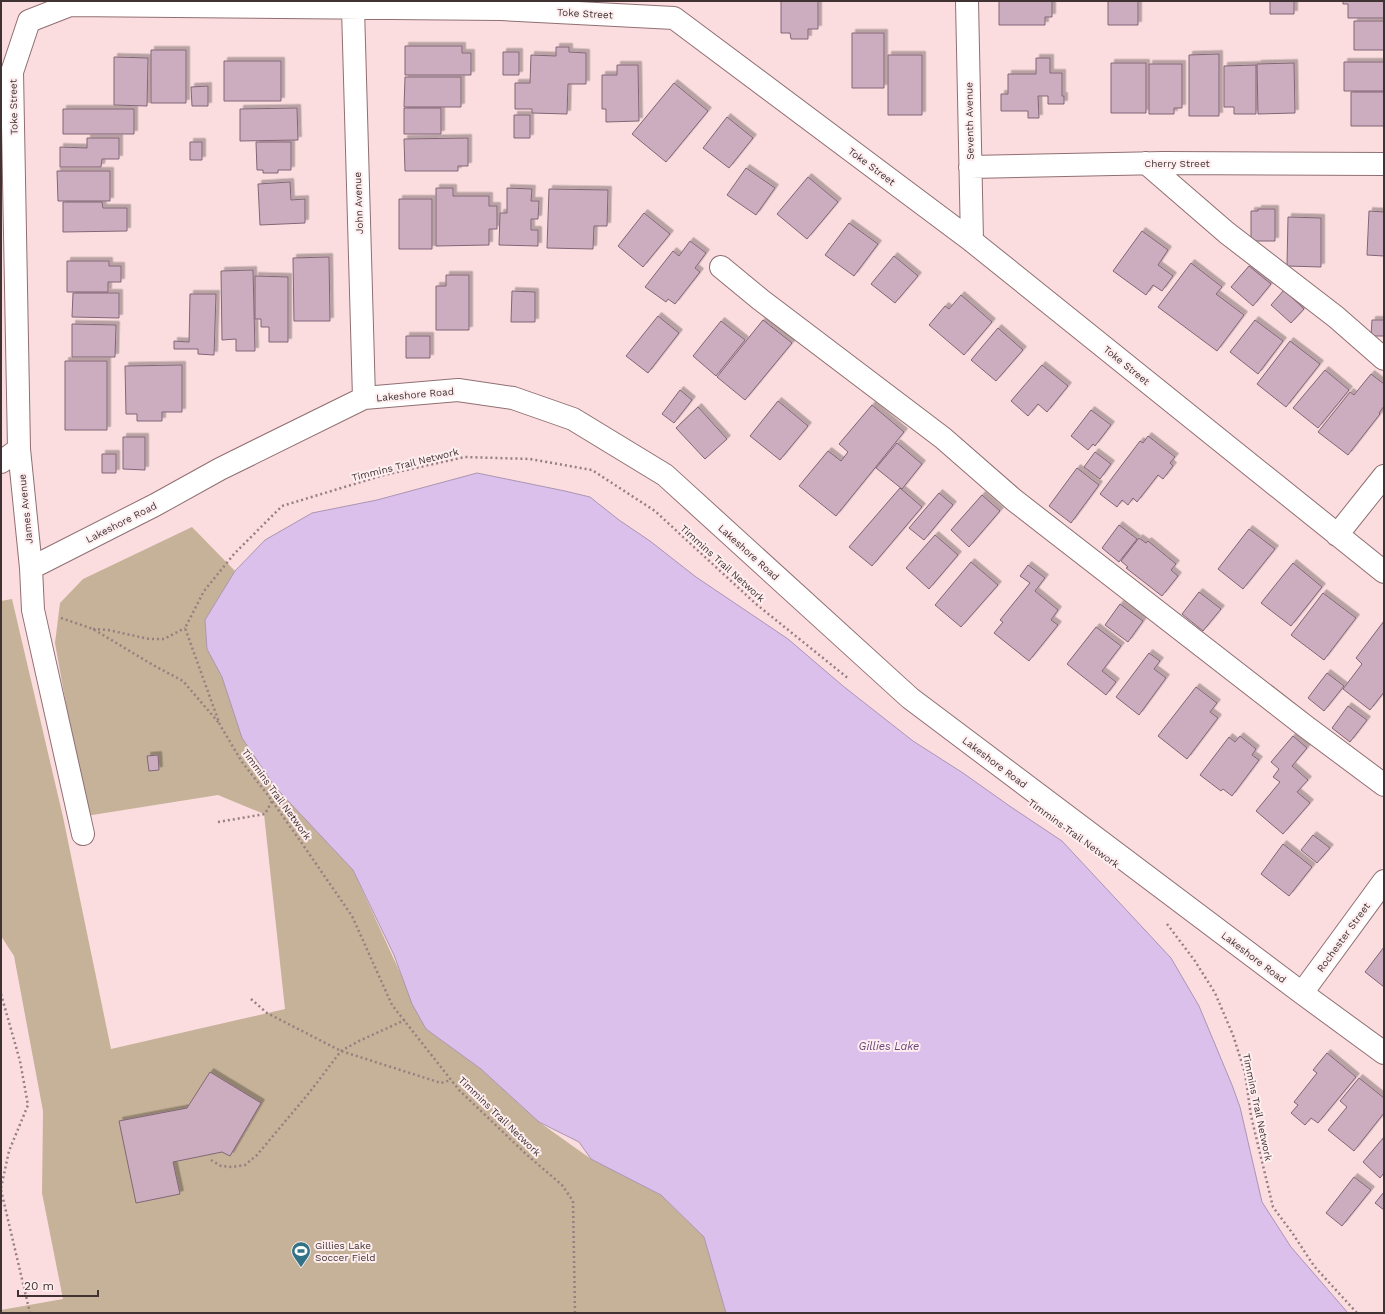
<svg xmlns="http://www.w3.org/2000/svg" width="1385" height="1314" viewBox="0 0 1385 1314" font-family="'Work Sans',sans-serif">
	<defs>
		<filter id="shadow"><feDropShadow dx="3.5" dy="-3.5" stdDeviation="0" flood-color="#0004"/></filter>
	</defs>
	<rect width="100%" height="100%" fill="#fbdddf"/>
	<path fill="#c6b298" d="M192 527 235 571 205 620 207 649 222 677 231 703 275 787 353 870 426 1029 481 1069 539 1122 591 1159 661 1195 704 1237 726 1313H1V1310L63 1299 42 1193 43 1111 14 956 1 936V601L12 599 63 817 111 1049 285 1009 264 814 218 795 86 816 55 643 60 603 83 579Z"/>
	<path fill="#dac0ea" stroke="#ac95b3" d="M477 473 565 491 590 497 619 520 650 541 696 577 788 639 843 686 913 741 963 773 1011 807 1062 841 1171 958 1199 1006 1232 1085 1240 1107 1262 1202 1291 1247 1348 1313H726L704 1237 661 1195 591 1159 579 1142 539 1122 481 1069 426 1029 412 1004 394 955 353 870 275 787 242 738 222 677 207 649 205 620 235 571 265 540 312 513 377 500Z"/>
	<path fill="#ccadbf" stroke="#816676" filter="url(#shadow)" d="M781 1H818V29H808V39H791L790 33H781Z
		M999 1H1052V17H1045V25H999Z
		M1108 1H1138V25H1108Z
		M1270 1H1294V14H1270Z
		M1343 1H1384V18H1348V4H1343Z
		M1354 21H1384V50H1354Z
		M852 33H884V88H852Z
		M405 46H462V53H471V75H405Z
		M556 47H569V52L586 53V84H568L567 114 532 113V109H515V83H530L531 55 556 56Z
		M151 50H186V103H151Z
		M503 52H519V75H503Z
		M1219 54V116H1189V55Z
		M888 55H922V115H888Z
		M114 57 148 58 147 106 114 105Z
		M1036 58H1050V73H1062V96H1064V104H1048V96H1038L1039 118H1028V111H1001V94H1008V74H1036Z
		M224 61H281V101H224Z
		M1344 62H1384V91H1344Z
		M1111 63H1146V113H1111Z
		M1294 63 1295 113 1258 114 1257 64Z
		M1149 64H1182V108H1174V114H1149Z
		M617 65H638L639 121 606 122V109H602V75H617Z
		M1256 65V114H1234V107H1224V66Z
		M405 77H461V107H404Z
		M674 83 708 111 666 162 632 134Z
		M208 86V106H192L191 87Z
		M1351 92H1384V126H1351Z
		M297 108 298 140 240 141V109Z
		M404 108H441V134H404Z
		M63 109H134V134H63Z
		M514 115H530V138H514Z
		M727 117 753 138 729 168 703 148Z
		M87 138H119V159H102L101 167H60V147L87 148Z
		M468 138V166H458V171H405L404 139Z
		M190 142H202V160H190Z
		M256 142H291V170H278V173H263V170H257Z
		M746 168 775 188 756 215 727 195Z
		M57 171H110V201H58Z
		M808 177 838 202 807 239 777 214Z
		M290 182 291 200 305 199V223L260 225 258 184Z
		M436 188H453V196H489V206H497V229H489V245L436 246Z
		M507 188 532 189 531 201H539L538 219H531V230H538V246L499 245 500 213H507Z
		M549 189 608 190 607 226H594L593 249 547 248Z
		M399 199H432V249H399Z
		M63 202H102L103 208H127V231L63 232Z
		M1258 209H1275V241H1251V211H1258Z
		M1369 211 1384 212V256L1367 255Z
		M644 213 670 234 643 267 618 246Z
		M1288 217 1321 218V267L1287 266Z
		M849 223 878 244 854 276 825 255Z
		M1142 231 1168 250 1158 265 1173 276 1162 291 1153 285 1146 295 1113 271Z
		M690 241 706 253 695 268 700 272 675 304 668 299 666 302 645 287 673 251 679 256Z
		M894 256 918 276 895 303 871 284Z
		M329 257 330 321H294L293 258Z
		M67 261H109V266H121V282H108V292H67Z
		M1191 263 1222 287 1216 294 1244 315 1217 351 1158 307Z
		M1249 266 1271 284 1253 306 1231 287Z
		M253 270 255 351H236V339L222 340 221 271Z
		M446 275H469V330H436V286H446Z
		M255 276 288 277V342H269V327H261V319H255Z
		M1284 290 1304 309 1291 323 1271 305Z
		M512 291 535 292V322H511Z
		M73 293H119V318L72 317Z
		M190 294H216L214 355 198 354V349H174V341L189 342Z
		M961 295 992 322 964 355 929 325 945 306 949 309Z
		M658 316 679 333 648 373 626 356Z
		M763 320 792 343 745 400 717 377Z
		M1255 320 1283 341 1258 374 1230 352Z
		M1372 320H1384V336H1371Z
		M721 321 745 340 716 376 693 356Z
		M72 324 116 325 115 357H72Z
		M998 328 1023 350 996 381 971 360Z
		M406 336H430V358H406Z
		M1290 341 1320 364 1286 407 1257 384Z
		M65 361H107V430H65Z
		M182 365V412H162V421H137V414H126L125 366Z
		M1042 365 1068 386 1047 412 1038 404 1028 416 1011 401Z
		M1325 370 1349 390 1318 428 1293 408Z
		M1371 374 1384 384V406L1379 413 1380 414 1348 455 1318 432 1350 392 1354 395Z
		M680 390 692 400 674 423 662 414Z
		M778 401 808 426 780 460 750 436Z
		M872 405 904 432 836 516 799 486 828 451 841 461 848 452 839 444Z
		M698 407 727 439 705 459 676 428Z
		M1091 410 1111 425 1095 446 1093 444 1088 450 1071 436Z
		M1148 436 1175 457 1170 463 1173 466 1163 479 1158 475 1137 502 1133 498 1128 505 1122 500 1117 507 1100 494 1140 441 1143 443Z
		M123 437H145V470L123 469Z
		M897 443 922 464 902 489 876 468Z
		M1095 452 1111 464 1100 479 1084 467Z
		M102 454H116V473H102Z
		M1077 468 1099 485 1071 523 1049 506Z
		M900 488 922 507 872 566 849 547Z
		M939 493 953 505 924 540 909 528Z
		M982 495 1000 511 969 547 951 530Z
		M1119 525 1137 539 1119 562 1102 548Z
		M1249 529 1275 549 1243 589 1218 569Z
		M935 535 958 555 929 589 906 568Z
		M1139 538 1146 543 1148 541 1176 564 1171 570 1178 576 1162 596 1126 568 1128 567 1121 561Z
		M971 562 998 585 961 627 935 605Z
		M1293 563 1322 587 1291 626 1261 603Z
		M1028 565 1045 578 1035 591 1058 610 1051 620 1058 625 1029 661 994 633 1003 622 1000 620 1030 583 1020 576Z
		M1199 592 1221 609 1203 631 1182 614Z
		M1323 593 1356 618 1324 660 1291 635Z
		M1120 604 1143 621 1128 642 1105 625Z
		M1384 621V692L1370 710 1343 689 1362 664 1356 658Z
		M1096 627 1121 646 1102 671 1116 682 1106 695 1067 664Z
		M1149 653 1160 661 1154 669 1166 678 1139 715 1116 697Z
		M1327 673 1344 686 1324 711 1308 698Z
		M1196 687 1217 703 1210 712 1218 718 1187 759 1158 736Z
		M1348 706 1367 720 1350 742 1332 728Z
		M1240 736 1256 749 1252 755 1259 760 1232 796 1223 789 1221 791 1200 775 1229 737 1235 742Z
		M1293 736 1307 748 1292 766 1308 780 1297 792 1310 803 1283 834 1256 811 1280 782 1273 777 1279 769 1271 762Z
		M158 755 159 770 149 771 147 756Z
		M1313 835 1330 848 1317 863 1301 850Z
		M1283 844 1312 867 1289 896 1261 874Z
		M1384 947V987L1365 972Z
		M1327 1053 1356 1077 1318 1123 1311 1118 1305 1125 1291 1113 1298 1105 1294 1102 1317 1073 1313 1070Z
		M210 1072 261 1103 230 1156 222 1152 173 1162 180 1194 136 1203 119 1121 187 1108Z
		M1359 1078 1384 1098V1113L1354 1151 1328 1130 1347 1107 1340 1101Z
		M1384 1137V1173L1380 1178 1363 1162Z
		M1354 1177 1371 1190 1342 1226 1326 1213Z
		M1384 1192V1210L1375 1203Z"/>
	<g fill="none" stroke-linecap="round" stroke-linejoin="round">
		<g stroke="#906f72" stroke-width="24">
			<path id="minor" d="M967 1 972 241
				M353 8 364 398
				M1146 163 1227 233 1336 317 1384 359
				M970 167 1163 163 1384 164
				M721 267 761 300 943 438 1014 500 1305 726 1384 785
				M1 462 19 449
				M1337 535 1384 476
				M31 568 155 505 220 469 364 398 458 390 513 398 573 419 665 475 910 698 1302 993 1384 1053
				M83 834 33 610 31 568 19 449 12 72 29 21 70 5 501 9 674 18 972 241 1384 572
				M1302 993 1384 881"/>
		</g>
		<path stroke="#957f81" stroke-width="2.5" stroke-dasharray="2 3" stroke-linecap="butt" d="M61 618 93 629 153 665 183 681 219 723
			M93 629 108 630 149 639H164L185 628
			M218 822 265 814 272 801
			M1167 924 1195 961 1215 993 1233 1035 1245 1073 1251 1116 1273 1207 1293 1234 1314 1266 1357 1313
			M1 994 20 1061 28 1105 9 1151 1 1188
			M251 999 267 1013 341 1051 441 1083 451 1080
			M211 1160 221 1166 232 1167 245 1165 257 1155 309 1093 341 1051 359 1041 405 1020
			M1 1190 30 1313
			M575 1313 573 1201 562 1185 527 1155 459 1090 392 1005 352 916 301 842 267 794 242 762 220 725 185 628 204 591 234 554 282 506 384 475 465 457 530 459 592 470 655 511 756 604 849 679"/>
		<use href="#minor" stroke="#fff" stroke-width="22"/>
	</g>
	<defs>
		<g id="stadium-pin" transform="scale(1)"><path d="M0 17L-7.5 6A9.5 9.5 0 1 1 7.5 6Z" fill="#337387" stroke="#feeeef"/><path d="M0-5a6.5 5 0 1 0 0 10a6.5 5 0 1 0 0-10ZM-3.5-1.8h7v3.6h-7Z" fill="#fff"/></g>
	</defs>
	<g fill-rule="evenodd">
		<use href="#stadium-pin" x="301" y="1251"/>
	</g>
	<g text-anchor="middle" stroke-width="4" stroke-linejoin="round" paint-order="stroke">
		<g font-size="10" fill="#403233" stroke="#feeeef">
			<text transform="translate(585 13) rotate(3)" y="4">Toke Street</text>
			<text transform="translate(13 107) rotate(-91)" y="4">Toke Street</text>
			<text transform="translate(969 121) rotate(-91)" y="4">Seventh Avenue</text>
			<text x="1177" y="167">Cherry Street</text>
			<text transform="translate(872 166) rotate(37)" y="4">Toke Street</text>
			<text transform="translate(358 203) rotate(-92)" y="4">John Avenue</text>
			<text transform="translate(1127 365) rotate(39)" y="4">Toke Street</text>
			<text transform="translate(415 394) rotate(-5)" y="4">Lakeshore Road</text>
			<text transform="translate(405 464) rotate(-14)" y="4">Timmins Trail Network</text>
			<text transform="translate(25 509) rotate(-96)" y="4">James Avenue</text>
			<text transform="translate(121 522) rotate(-27)" y="4">Lakeshore Road</text>
			<text transform="translate(749 552) rotate(42)" y="4">Lakeshore Road</text>
			<text transform="translate(723 563) rotate(42)" y="4">Timmins Trail Network</text>
			<text transform="translate(995 762) rotate(37)" y="4">Lakeshore Road</text>
			<text transform="translate(277 794) rotate(54)" y="4">Timmins Trail Network</text>
			<text transform="translate(1074 833) rotate(36)" y="4">Timmins Trail Network</text>
			<text transform="translate(1343 937) rotate(-54)" y="4">Rochester Street</text>
			<text transform="translate(1254 957) rotate(37)" y="4">Lakeshore Road</text>
			<text transform="translate(1258 1107) rotate(78)" y="4">Timmins Trail Network</text>
			<text transform="translate(500 1116) rotate(44)" y="4">Timmins Trail Network</text>
		</g>
		<g font-size="10" fill="#403233" stroke="#feeeef" text-anchor="start">
			<text x="315" y="1249">Gillies Lake<tspan x="315" dy="12">Soccer Field</tspan></text>
		</g>
		<g font-size="11" font-style="italic" fill="#69467c" stroke="#feeeef">
			<text x="889" y="1050">Gillies Lake</text>
		</g>
	</g>
	<rect width="1385" height="1314" fill="none" stroke="#403233" stroke-width="4"/>
	<path d="M18 1290v6h80v-6" fill="none" stroke="#403233" stroke-width="2"/>
	<text x="24" y="1290" font-size="12" fill="#403233" stroke="#feeeef" stroke-width="3" paint-order="stroke">20 m</text>
</svg>
